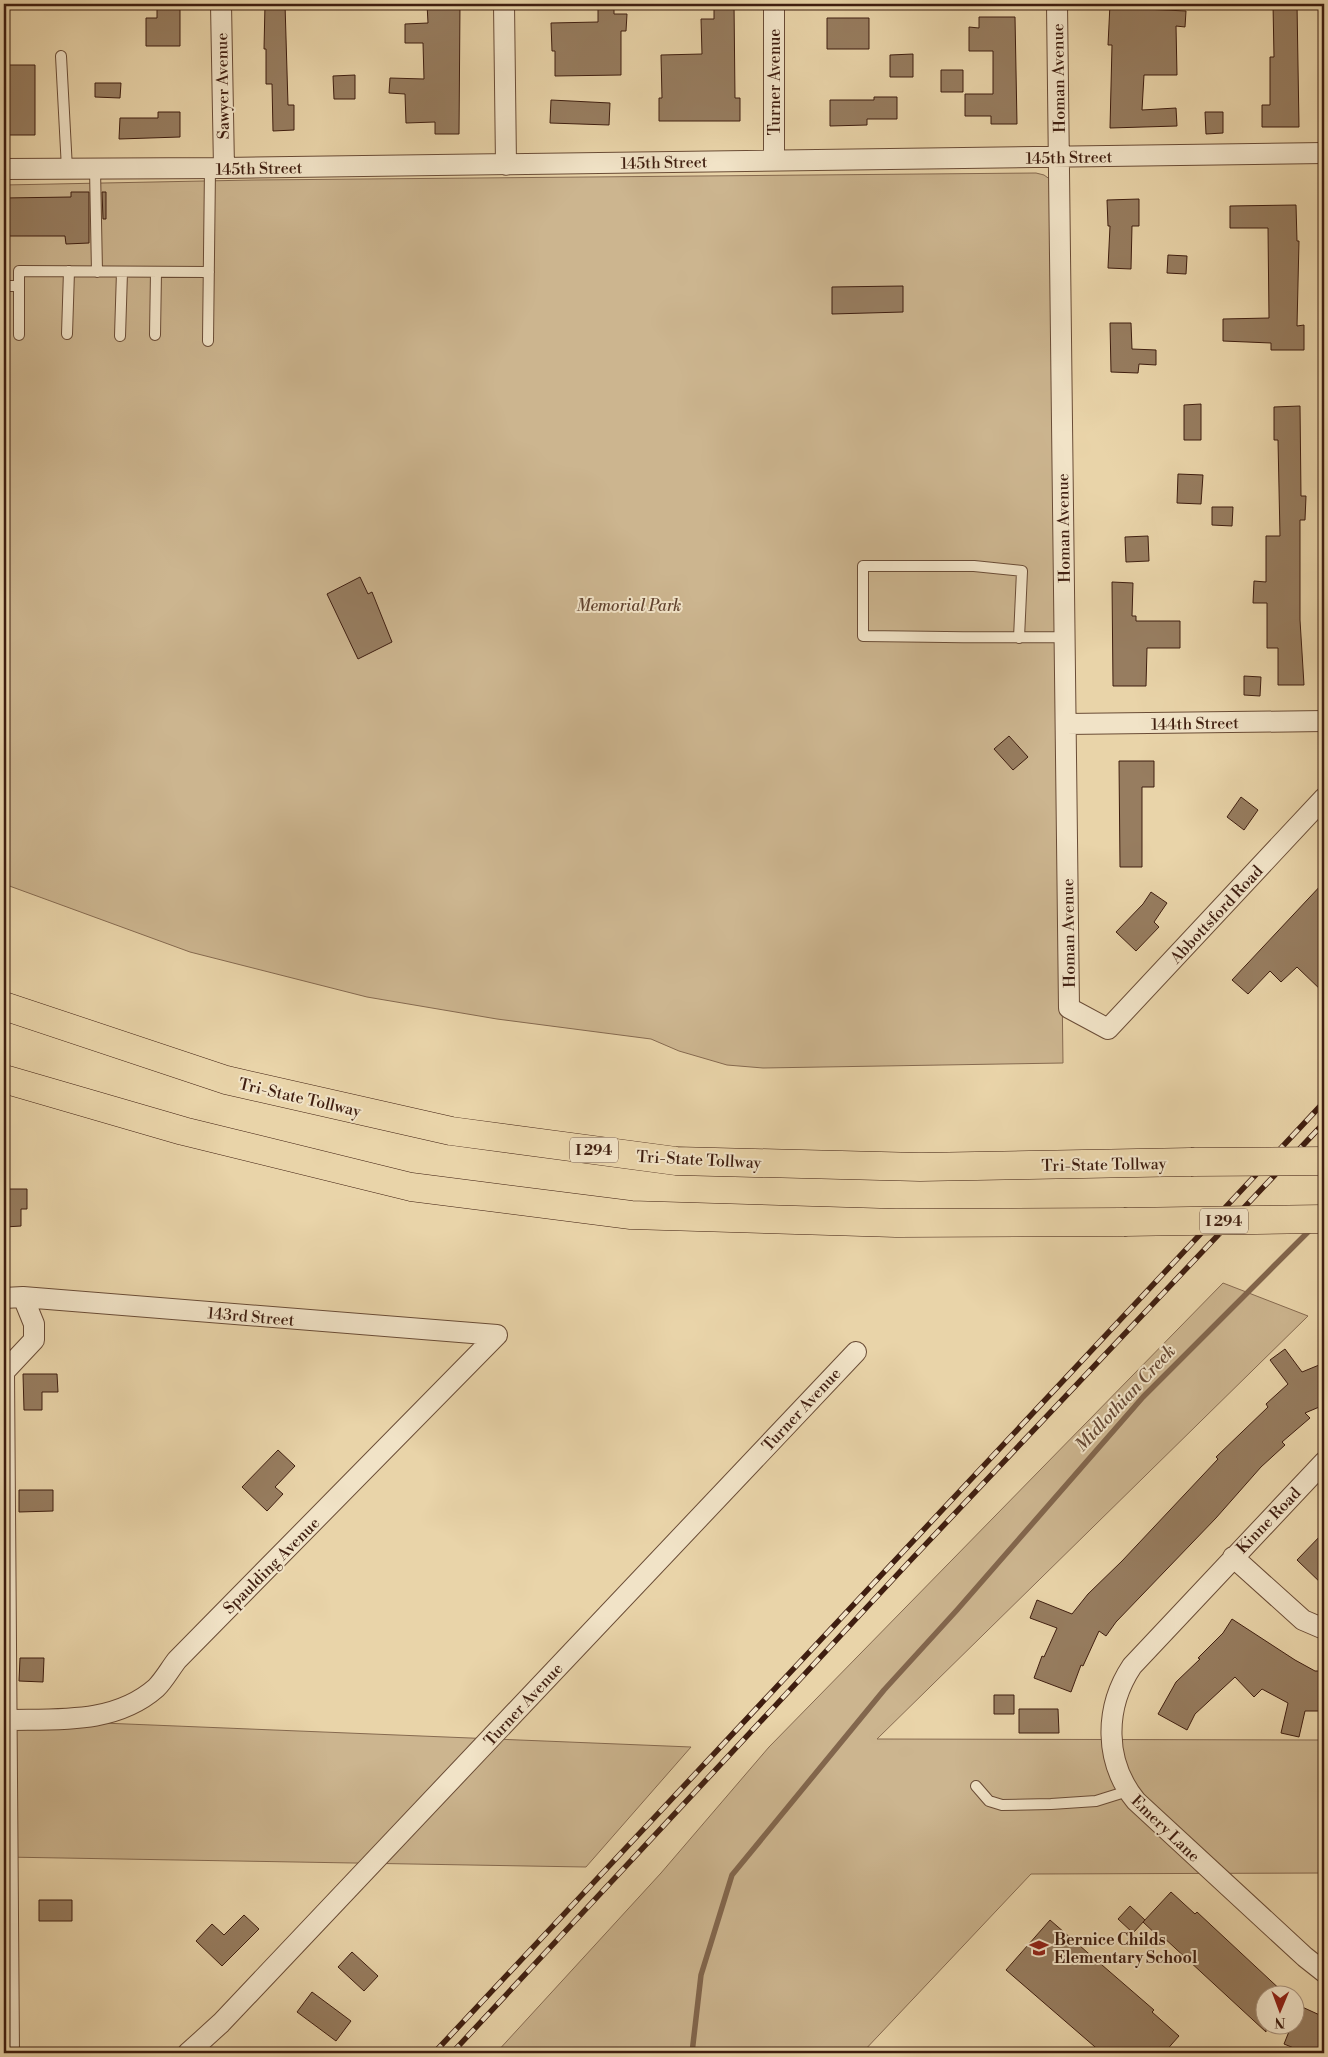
<svg xmlns="http://www.w3.org/2000/svg" width="1328" height="2057" viewBox="0 0 1328 2057" font-family="'Libre Bodoni',serif">
	<rect width="100%" height="100%" fill="#e9d4a9"/>
	<filter id="stains"><feTurbulence type="fractalNoise" baseFrequency=".004" numOctaves="4"/><feColorMatrix values="0 0 0 0 .2 0 0 0 0 .09 0 0 0 0 .02 0 0 0 .5 -.17"/></filter>
	<radialGradient id="worn" r=".72"><stop offset=".6" stop-color="#630" stop-opacity="0"/><stop offset="1" stop-color="#630" stop-opacity=".3"/></radialGradient>
	<path fill="#ccb58f" stroke="#866a50" d="M1036 173 1044 175 1051 180 1052 196 1063 1063 763 1068 727 1065 679 1051 651 1039 497 1019 367 997 190 952 4 884V185L253 180Z
		M1223 1283 1308 1316 877 1739 1324 1740V1873L1031 1874 862 2053H496L661 1873 769 1747Z
		M4 1719 691 1747 586 1867 4 1857Z"/>
	<g fill="none" stroke-linecap="round" stroke-linejoin="round">
		<path stroke="#82664d" stroke-width="5.5" d="M692 2053 701 1975 732 1875 884 1690 957 1610 1143 1397 1312 1228"/>
	</g>
	<path fill="#977d60" stroke="#3f1e10" d="M157 4H180V46H146V18H157Z
		M265 4H285L288 105H294V130L273 131 272 84H266V49H264Z
		M427 4H460L459 134H435V122L406 123 405 94 389 93 390 78 424 79 423 43H405V24L428 23Z
		M598 4H614V14H627L626 31H621V75L555 76V51H552L551 23 598 22Z
		M714 4H734L735 98H740V121H659V98H662L661 55 702 54 701 19H714Z
		M1110 4H1144V9L1186 11 1185 27 1176 26 1177 75H1144L1142 110 1176 108 1177 126 1110 128 1112 45H1108Z
		M1273 4H1297L1299 127H1262V105H1270V57H1274Z
		M979 17H1015L1017 124H991V116H965V94H993V51H969V27L979 28Z
		M827 18H869V49H827Z
		M913 54V77H890V55Z
		M4 65H35V135H4Z
		M941 70H963V92H941Z
		M355 75V99H334L333 76Z
		M95 83H121L120 98 95 97Z
		M874 97H897V119H867V125L830 126V100H874Z
		M551 100 610 103 609 125 550 123Z
		M158 112H180V137L119 139 120 118H158Z
		M1205 112H1223V133L1206 134Z
		M71 192H89V243L66 244 65 236H4V198L71 197Z
		M102 192H106V219H103Z
		M1139 199V226H1132L1131 269 1108 268 1110 226H1108L1107 200Z
		M1296 205 1297 241H1299L1297 326 1304 325V350H1271V343L1223 341V319L1269 318 1268 228H1230V206Z
		M1168 255 1187 256 1186 274 1167 273Z
		M903 286V312L832 314V287Z
		M1110 323H1131L1132 349 1156 350V365L1139 364 1138 373 1111 372Z
		M1201 404V440H1184V405Z
		M1300 406 1301 496H1306L1305 520H1300V620L1304 685H1278V648H1267V603H1253L1254 581 1266 582V536H1280L1278 440H1274V407Z
		M1178 474 1203 475 1201 504 1177 503Z
		M1212 507H1233L1232 526 1212 525Z
		M1148 536 1149 561 1126 562 1125 537Z
		M360 577 368 594 372 592 392 642 358 659 327 594Z
		M1112 582 1133 583 1132 616H1136V621H1180V648H1147L1146 686H1113Z
		M1244 676 1261 677 1260 696 1244 695Z
		M1009 736 1028 757 1013 770 994 749Z
		M1119 761H1154V787H1142V867H1120Z
		M1241 797 1258 810 1244 830 1227 817Z
		M1324 882V993L1297 967 1281 982 1270 971 1248 994 1232 980Z
		M1151 892 1167 903 1154 922 1159 927 1136 951 1116 932 1143 904Z
		M5 1189H27V1209H21V1226L5 1227Z
		M1285 1349 1302 1372 1324 1363V1405L1305 1413 1310 1418 1282 1442 1285 1445 1261 1467 1216 1518 1116 1622 1106 1636 1099 1631 1083 1666 1081 1665 1071 1692 1034 1678 1042 1656 1044 1657 1057 1628 1030 1618 1037 1600 1072 1614 1088 1594 1122 1561 1218 1459 1216 1457 1268 1407 1266 1404 1288 1384 1270 1360Z
		M23 1374H57L58 1392H42V1410H24Z
		M278 1450 295 1466 275 1487 283 1494 267 1511 242 1487Z
		M19 1490H53V1511L19 1512Z
		M1324 1532V1586L1297 1560Z
		M1232 1619 1295 1660 1315 1671H1324V1711H1305L1299 1737 1281 1733 1288 1703 1262 1689 1254 1697 1235 1677 1195 1714 1187 1730 1158 1714 1176 1682 1200 1659 1198 1658 1223 1633Z
		M20 1658H44L43 1682 19 1681Z
		M994 1695H1014V1714H994Z
		M1019 1709H1058L1059 1733H1019Z
		M1171 1892 1195 1914 1197 1912 1285 1994H1266V2032L1162 1936 1160 1938 1143 1922Z
		M39 1900H72V1921H39Z
		M1130 1906 1145 1920 1133 1933 1118 1919Z
		M244 1915 259 1929 222 1966 196 1941 212 1924 224 1935Z
		M1050 1920 1154 2010 1152 2012 1179 2036 1164 2053H1102L1006 1970Z
		M352 1952 378 1976 364 1991 338 1967Z
		M312 1992 351 2021 336 2041 297 2012Z
		M1300 2006 1324 2017V2053H1306L1284 2044 1292 2024H1296V2017Z"/>
	<g fill="none" stroke-linecap="round" stroke-linejoin="round">
		<g stroke="#6a4c36" stroke-width="12">
			<path id="lane" d="M61 56 67 169
				M95 169 97 272
				M4 286H19
				M67 334 69 271
				M19 335V271L209 272
				M155 335 156 272
				M120 336 122 272
				M208 341 210 168
				M1019 638 1022 571 974 566H863V636C930 637 997 638 1065 637
				M976 1786 989 1801 1002 1805 1051 1804 1096 1801 1128 1791"/>
		</g>
		<g stroke="#6a4c36" stroke-width="22">
			<path id="street" d="M221 4 224 168
				M504 4 506 165
				M774 4V160
				M1057 4 1069 1008 1108 1029 1324 798
				M4 169 224 168 1324 153
				M1066 724 1324 721
				M4 1298 23 1297 497 1335
				M1324 1462 1132 1666C1104 1708 1104 1762 1136 1801L1305 1957 1324 1972
				M1233 1557 1303 1620 1324 1629
				M8 1720C59 1719 115 1724 156 1688 164 1680 170 1669 177 1660L497 1335
				M9 2053 4 1372 34 1340V1324L23 1297
				M188 2053 221 2023 856 1352"/>
		</g>
		<g stroke="#3f1e10" stroke-width="29">
			<path id="highway" d="M4 1006 226 1080 451 1131 676 1161 920 1167 1191 1162
				M4 1079 183 1131 411 1187 631 1215 896 1223 1124 1222"/>
		</g>
		<use href="#lane" stroke="#f1e3c7" stroke-width="10"/>
		<use href="#street" stroke="#f1e3c7" stroke-width="20"/>
		<use href="#highway" stroke="#e9d4a9" stroke-width="28"/>
		<g stroke="#3f1e10" stroke-width="5.5">
			<path id="rail" d="M434 2053 1324 1102
				M452 2053 909 1562 1324 1123"/>
		</g>
		<use href="#rail" stroke="#f1e3c7" stroke-width="4" stroke-dasharray="11" stroke-linecap="butt"/>
		<g stroke="#3f1e10" stroke-width="29" stroke-linecap="butt">
			<path id="highway-bridge" d="M1191 1162 1324 1161
				M1124 1222 1324 1219"/>
		</g>
		<use href="#highway-bridge" stroke="#e9d4a9" stroke-width="28"/>
	</g>
	<defs>
		<g id="school-bare" transform="scale(1.5)"><path d="M0-5L7-2L0 1L-7-2ZM-4 1L0 2.5L4 1V4Q0 6-4 4Z" fill="#8f2418" stroke="#f1e3c7" stroke-width="2.5" paint-order="stroke"/></g>
	</defs>
	<g fill-rule="evenodd">
		<use href="#school-bare" x="1039" y="1948"/>
	</g>
	<g text-anchor="middle" stroke-width="4" stroke-linejoin="round" paint-order="stroke">
		<g fill="#f1e3c7" stroke="#745947" stroke-width="1">
			<rect x="570" y="1137.5" width="48" height="25" rx="4"/>
			<rect x="1200" y="1208.5" width="48" height="25" rx="4"/>
		</g>
		<g font-size="15" font-weight="bold" fill="#3f1e10">
			<text x="594" y="1155">I 294</text>
			<text x="1224" y="1226">I 294</text>
		</g>
		<g font-size="16" fill="#3f1e10" stroke="#f1e3c7">
			<text transform="translate(1058 78) rotate(-91)" y="6">Homan Avenue</text>
			<text transform="translate(774 82) rotate(-90)" y="6">Turner Avenue</text>
			<text transform="translate(222 86) rotate(-91)" y="6">Sawyer Avenue</text>
			<text transform="translate(1069 157) rotate(-1)" y="6">145th Street</text>
			<text transform="translate(664 162) rotate(-1)" y="6">145th Street</text>
			<text transform="translate(259 168) rotate(-1)" y="6">145th Street</text>
			<text transform="translate(1063 528) rotate(-91)" y="6">Homan Avenue</text>
			<text transform="translate(1195 723) rotate(-1)" y="6">144th Street</text>
			<text transform="translate(1216 914) rotate(-47)" y="6">Abbottsford Road</text>
			<text transform="translate(1068 933) rotate(-91)" y="6">Homan Avenue</text>
			<text transform="translate(300 1097) rotate(13)" y="6">Tri-State Tollway</text>
			<text transform="translate(699 1159) rotate(3)" y="6">Tri-State Tollway</text>
			<text transform="translate(1104 1164) rotate(-1)" y="6">Tri-State Tollway</text>
			<text transform="translate(251 1316) rotate(5)" y="6">143rd Street</text>
			<text transform="translate(801 1409) rotate(-47)" y="6">Turner Avenue</text>
			<text transform="translate(1268 1520) rotate(-46)" y="6">Kinne Road</text>
			<text transform="translate(271 1565) rotate(-45)" y="6">Spaulding Avenue</text>
			<text transform="translate(523 1704) rotate(-47)" y="6">Turner Avenue</text>
			<text transform="translate(1166 1828) rotate(44)" y="6">Emery Lane</text>
		</g>
		<g font-size="16" font-style="italic" fill="#624430" stroke="#f1e3c7">
			<text x="629" y="611">Memorial Park</text>
		</g>
		<g font-size="16" font-weight="bold" fill="#3f1e10" stroke="#f1e3c7" text-anchor="start">
			<text x="1054" y="1945">Bernice Childs<tspan x="1054" dy="18">Elementary School</tspan></text>
		</g>
		<g font-size="18" font-style="italic" fill="#664833" stroke="#f1e3c7">
			<text transform="translate(1125 1398) rotate(-47)" y="6">Midlothian Creek</text>
		</g>
	</g>
	<rect width="1328" height="2057" fill="none" stroke="#e9d4a9" stroke-width="20"/>
	<rect x="5" y="5" width="1318" height="2047" fill="none" stroke="#3f1e10" stroke-width="2.5"/>
	<rect x="10" y="10" width="1308" height="2037" fill="none" stroke="#3f1e10"/>
	<g transform="translate(1280 2010) rotate(181)"><circle r="24" fill="#f1e3c7" stroke="#aa947e"/>
	<path d="M0-4L9 19L0 12L-9 19Z" fill="#8f2418"/>
	<text y="-8" font-size="14" font-weight="bold" text-anchor="middle" fill="#3f1e10">N</text>
	</g>
	<rect width="100%" height="100%" filter="url(#stains)"/>
	<rect width="100%" height="100%" fill="url(#worn)"/>
</svg>
